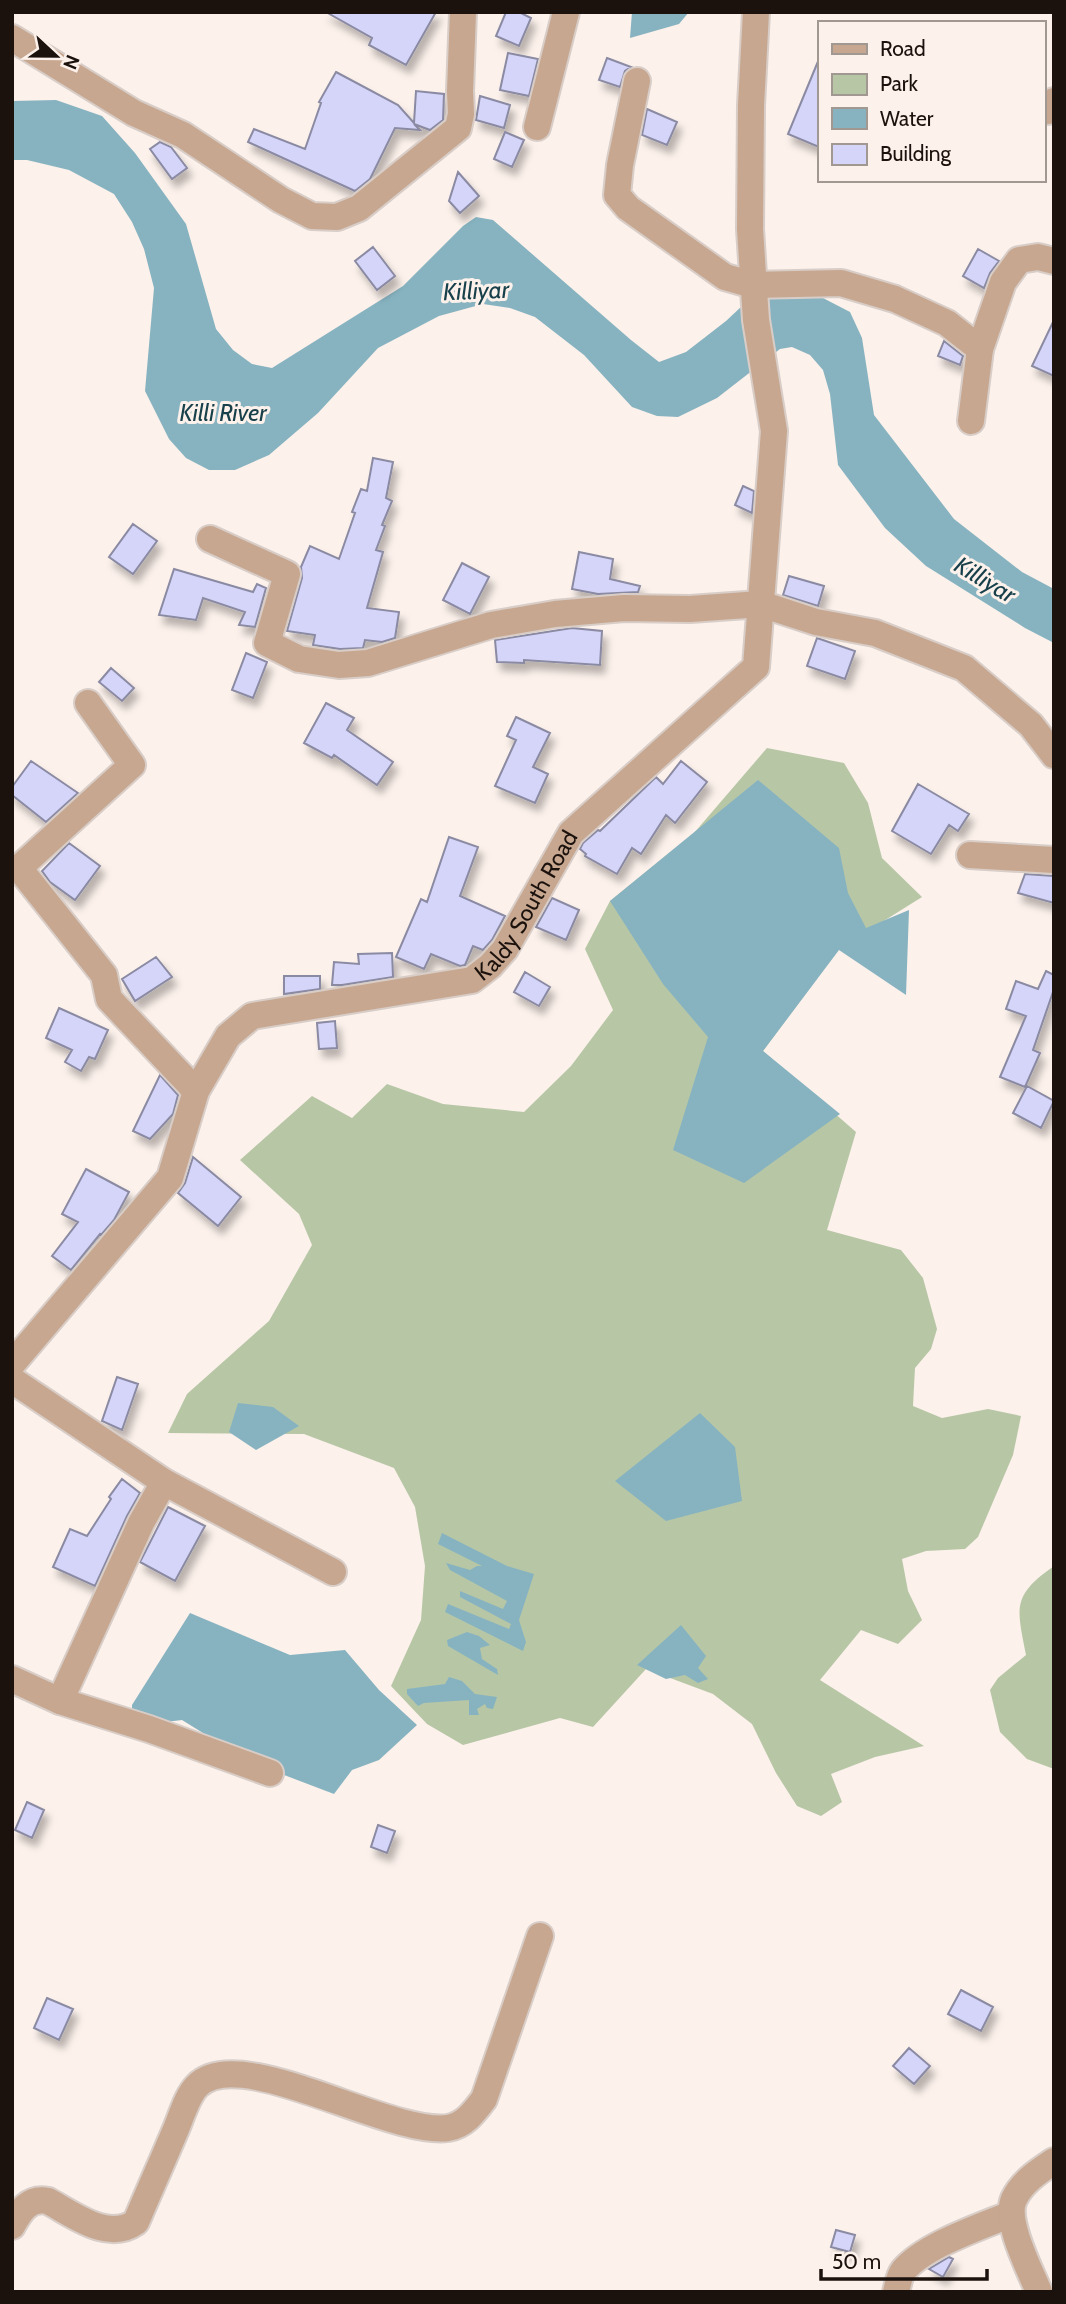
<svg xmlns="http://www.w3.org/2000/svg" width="1066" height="2304" viewBox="0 0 1066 2304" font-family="Cabin,sans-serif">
	<defs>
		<filter id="shadow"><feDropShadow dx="4.5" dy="8" stdDeviation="3.5" flood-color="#0004"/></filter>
	</defs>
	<rect width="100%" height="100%" fill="#fcf1eb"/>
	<path fill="#b7c7a6" d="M767 748 844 763 868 803 882 858 922 897 839 949 763 1051 856 1132 827 1230 901 1250 923 1278 937 1329 931 1349 915 1368 913 1406 942 1418 988 1409 1021 1416 1013 1455 978 1537 965 1549 926 1551 902 1559 908 1591 922 1620 898 1644 861 1630 820 1680 924 1746 875 1757 831 1774 842 1802 821 1816 797 1806 776 1773 752 1724 713 1694 646 1669 593 1727 560 1718 463 1745 427 1724 391 1686 421 1620 425 1566 415 1507 394 1468 304 1434 168 1433 187 1394 269 1321 312 1245 299 1214 240 1160 312 1096 352 1118 387 1084 443 1104 524 1112 571 1066 613 1010 585 949 610 901 694 833Z
		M1054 1566V1769L1027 1759 1000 1732 990 1690 998 1678 1026 1655C1017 1608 1011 1596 1054 1566Z"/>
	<path fill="#87b3c1" d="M632 12H689L679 24 630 38Z
		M56 100 102 116 135 153 186 224 216 329 233 350 252 364 272 368 403 286 463 226 476 217 493 220 631 340 659 362 686 352 726 321 742 306 773 291 797 289 823 298 850 312 862 338 874 415 954 519 1022 572 1054 589V643L1025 628 926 566 885 528 838 465 830 394 823 370 810 355 792 347 780 349 717 398 678 417 657 416 632 407 584 355 535 317 510 308 483 304 439 316 378 348 318 413 269 455 235 470H209L186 458 169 439 145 391 154 288 144 249 132 222 114 194 69 170 27 160H12V101Z
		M758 780 839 848 848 893 866 928 909 910 906 995 839 950 763 1051 840 1114 744 1183 673 1150 708 1037 663 984 610 901Z
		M238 1403 273 1407 299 1426 256 1450 229 1432Z
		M700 1413 735 1447 742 1501 666 1521 615 1481Z
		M442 1533 507 1566 534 1574 519 1620 526 1642 523 1651 445 1612 448 1604 509 1629 511 1624 460 1597V1591L503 1609 507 1601 450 1570 446 1563 470 1570 477 1566H482L438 1544Z
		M190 1613 290 1655 345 1650 379 1690 417 1725 379 1760 352 1770 334 1794 250 1762 182 1720 132 1726V1705Z
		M681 1625 706 1656 698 1668 708 1679 698 1683 685 1675 666 1679 637 1665Z
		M467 1632 479 1636 490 1645 480 1648 482 1659 497 1669 498 1675 448 1646 447 1640Z
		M449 1677 462 1681 475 1694 497 1697 493 1709 487 1708 485 1704 477 1709 479 1715H469V1700L424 1703 418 1706 407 1694V1689L445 1684Z"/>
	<path fill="#d5d4f9" stroke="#8a8aa3" stroke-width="2" filter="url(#shadow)" d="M326 12H436L406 65 369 45 372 38Z
		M506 12H519L531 18 519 46 496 36Z
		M508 53 538 59 529 96 500 90Z
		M607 58 631 67 625 71 620 87 599 80Z
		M819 59V147L788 134Z
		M336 72 398 105 414 123 416 91 444 94 443 120 430 130 414 124 420 130 395 128 370 179 355 191 248 142 254 129 305 149 321 103 319 102Z
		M480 96 510 105 504 128 476 120Z
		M647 109 677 122 667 145 642 135Z
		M505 132 524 140 512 167 494 159Z
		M160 142 171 147 187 168 172 179 150 149Z
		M458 172 479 196 460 213 449 201Z
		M373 247 395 276 377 290 355 261Z
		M978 249 999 261 990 273 984 288 963 276Z
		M1054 320V376L1032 366Z
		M944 341 963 356 960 365 938 356Z
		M373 458 393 462 386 498 392 501 382 525 385 526 376 550 383 552 367 608 399 612 395 638 382 642 365 640 363 648 340 649 313 645 315 635 287 631 302 578 301 567 310 546 339 559 355 513 352 512 361 489 367 491Z
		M743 486 754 491 752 513 735 505Z
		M133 524 157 541 133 574 109 557Z
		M579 552 613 559 610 579 640 586 638 592 598 594 572 589Z
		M462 563 489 577 470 614 443 600Z
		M174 569 253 592 257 584 266 588 255 627 239 625 245 612 203 598 196 620 159 615Z
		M789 576 824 586 818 606 783 595Z
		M572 628 602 631 600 665 524 660V663L497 662 495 640Z
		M817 638 855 651 845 679 807 666Z
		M246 653 267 662 253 698 232 690Z
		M111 668 134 688 122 701 99 682Z
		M326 703 354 718 347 730 393 762 377 785 334 755 332 758 304 743Z
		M516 717 550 733 533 767 548 774 535 803 495 786 516 740 507 736Z
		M31 761 78 793 46 822 12 795V787Z
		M681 761 707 782 675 823 666 815 641 854 632 848 617 874 585 856 586 854 580 849 583 843 598 830 600 831 656 777 663 784Z
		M918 784 969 814 958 831 949 825 931 854 892 831Z
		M449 837 478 847 460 896 505 916 492 940 483 950 473 946 465 965 460 966 431 954 424 969 396 957 421 899 427 902Z
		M69 843 100 866 75 900 50 882 42 871Z
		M1025 874 1054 876V903L1018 893Z
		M552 898 579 910 566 940 536 927Z
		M392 953 393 977 342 985H332L334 962 359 964 358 954Z
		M156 957 172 977 135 1001 122 979Z
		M1046 971 1054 975V989L1033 1050 1040 1053 1025 1087 1000 1077 1026 1016 1006 1009 1016 981 1038 989Z
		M525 972 550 987 539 1006 514 992Z
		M284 976H320V989L284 994Z
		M59 1008 108 1030 95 1059 89 1057 81 1071 65 1062 72 1050 46 1038Z
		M335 1021 337 1048 319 1049 317 1023Z
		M160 1075 178 1095 173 1114 150 1139 133 1131Z
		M1027 1086 1054 1101 1041 1128 1013 1113Z
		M193 1157 241 1197 218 1226 178 1193 185 1183Z
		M86 1169 129 1192 114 1220 101 1235 100 1234 71 1270 52 1256 78 1222 62 1214Z
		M117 1377 138 1384 122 1430 102 1421Z
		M122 1479 140 1493 127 1516 95 1586 53 1567 70 1529 87 1536 111 1499 109 1497Z
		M168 1507 205 1526 175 1581 140 1562Z
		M27 1802 44 1810 32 1838 15 1830Z
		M378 1825 395 1831 387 1853 371 1847Z
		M961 1990 993 2007 981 2031 948 2014Z
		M47 1998 73 2009 59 2040 34 2028Z
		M909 2048 930 2066 914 2084 893 2066Z
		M836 2230 855 2235 850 2252 831 2247Z
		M949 2257 953 2259 943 2277 929 2269Z"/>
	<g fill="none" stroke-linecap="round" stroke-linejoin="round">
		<g stroke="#d8cdc7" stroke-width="30">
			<g id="minor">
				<path d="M12 38 134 113 183 135 281 200 312 216 337 217 359 208 458 128 461 114 460 91 463 12"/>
				<path d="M637 81 620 165 617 195 628 208 725 277 753 285 841 283 895 299 947 323 980 349"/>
				<path d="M1048 111 1054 101"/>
				<path d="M537 127 566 12"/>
				<path d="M971 421 980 349 1003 282 1019 260 1038 257 1054 261"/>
				<path d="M210 539 287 574 267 643 299 659 339 665 368 663 491 625 555 614 624 608 690 609 761 604 816 622 875 633 964 668 1031 725 1054 755"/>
				<path d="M88 703 132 765 19 868 104 975 109 999 196 1091"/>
				<path d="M970 855 1054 860"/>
				<path id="s1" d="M12 1364 170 1178 196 1091 228 1036 252 1016 472 980 490 966 505 949 571 833 756 667 774 431 756 320 750 229 751 105 756 12"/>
				<path d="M12 1380 164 1482 333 1572"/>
				<path d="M12 1679 60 1701 149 1729 270 1773"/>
				<path d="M60 1701 141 1523 164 1482"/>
				<path d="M12 2226C20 2211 29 2197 48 2201 74 2215 108 2242 136 2222 149 2191 163 2160 176 2129 182 2115 187 2096 197 2086 239 2042 388 2136 448 2128 465 2125 474 2112 484 2099L540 1936"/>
				<path d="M896 2292C898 2285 899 2276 903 2271 925 2245 980 2227 1011 2214"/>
				<path d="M1039 2292C1030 2270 1004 2221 1014 2199 1022 2182 1039 2171 1054 2161"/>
			</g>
		</g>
		<use href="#minor" stroke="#c7a790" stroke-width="26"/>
	</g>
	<g text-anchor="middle" stroke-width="6" stroke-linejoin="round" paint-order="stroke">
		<g font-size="23" fill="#1c120d" stroke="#fcf1eb">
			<text dy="8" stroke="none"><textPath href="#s1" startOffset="746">Kaldy South Road</textPath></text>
		</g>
		<g font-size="24" font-style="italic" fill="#17404b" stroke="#fcf1eb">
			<text transform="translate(476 291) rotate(-2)" y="8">Killiyar</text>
			<text x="223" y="421">Killi River</text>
			<text transform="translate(985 580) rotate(31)" y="8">Killiyar</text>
		</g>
	</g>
	<rect width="1066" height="2304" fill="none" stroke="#1c120d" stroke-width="28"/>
	<rect x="818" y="21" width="228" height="161" fill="#fcf1eb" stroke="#a29892" stroke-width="2"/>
	<rect x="832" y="44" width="35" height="10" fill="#c7a790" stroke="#a29892" stroke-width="2"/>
	<text x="880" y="56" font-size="21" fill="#1c120d">Road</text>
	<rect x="832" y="74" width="35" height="21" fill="#b7c7a6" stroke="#a29892" stroke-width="2"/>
	<text x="880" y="91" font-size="21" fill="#1c120d">Park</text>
	<rect x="832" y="108" width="35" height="21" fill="#87b3c1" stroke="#a29892" stroke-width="2"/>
	<text x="880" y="126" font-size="21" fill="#1c120d">Water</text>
	<rect x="832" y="144" width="35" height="21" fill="#d5d4f9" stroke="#a29892" stroke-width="2"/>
	<text x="880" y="161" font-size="21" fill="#1c120d">Building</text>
	<g transform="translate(56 56) rotate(112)" stroke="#fcf1eb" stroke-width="5" paint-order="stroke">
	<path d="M0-5L12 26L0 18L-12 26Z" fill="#1c120d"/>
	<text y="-10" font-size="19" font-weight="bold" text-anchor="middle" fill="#1c120d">N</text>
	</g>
	<path d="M821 2269v10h166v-10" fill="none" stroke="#1c120d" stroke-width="3.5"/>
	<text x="832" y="2269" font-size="21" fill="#1c120d" stroke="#fcf1eb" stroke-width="5" paint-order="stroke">50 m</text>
</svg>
